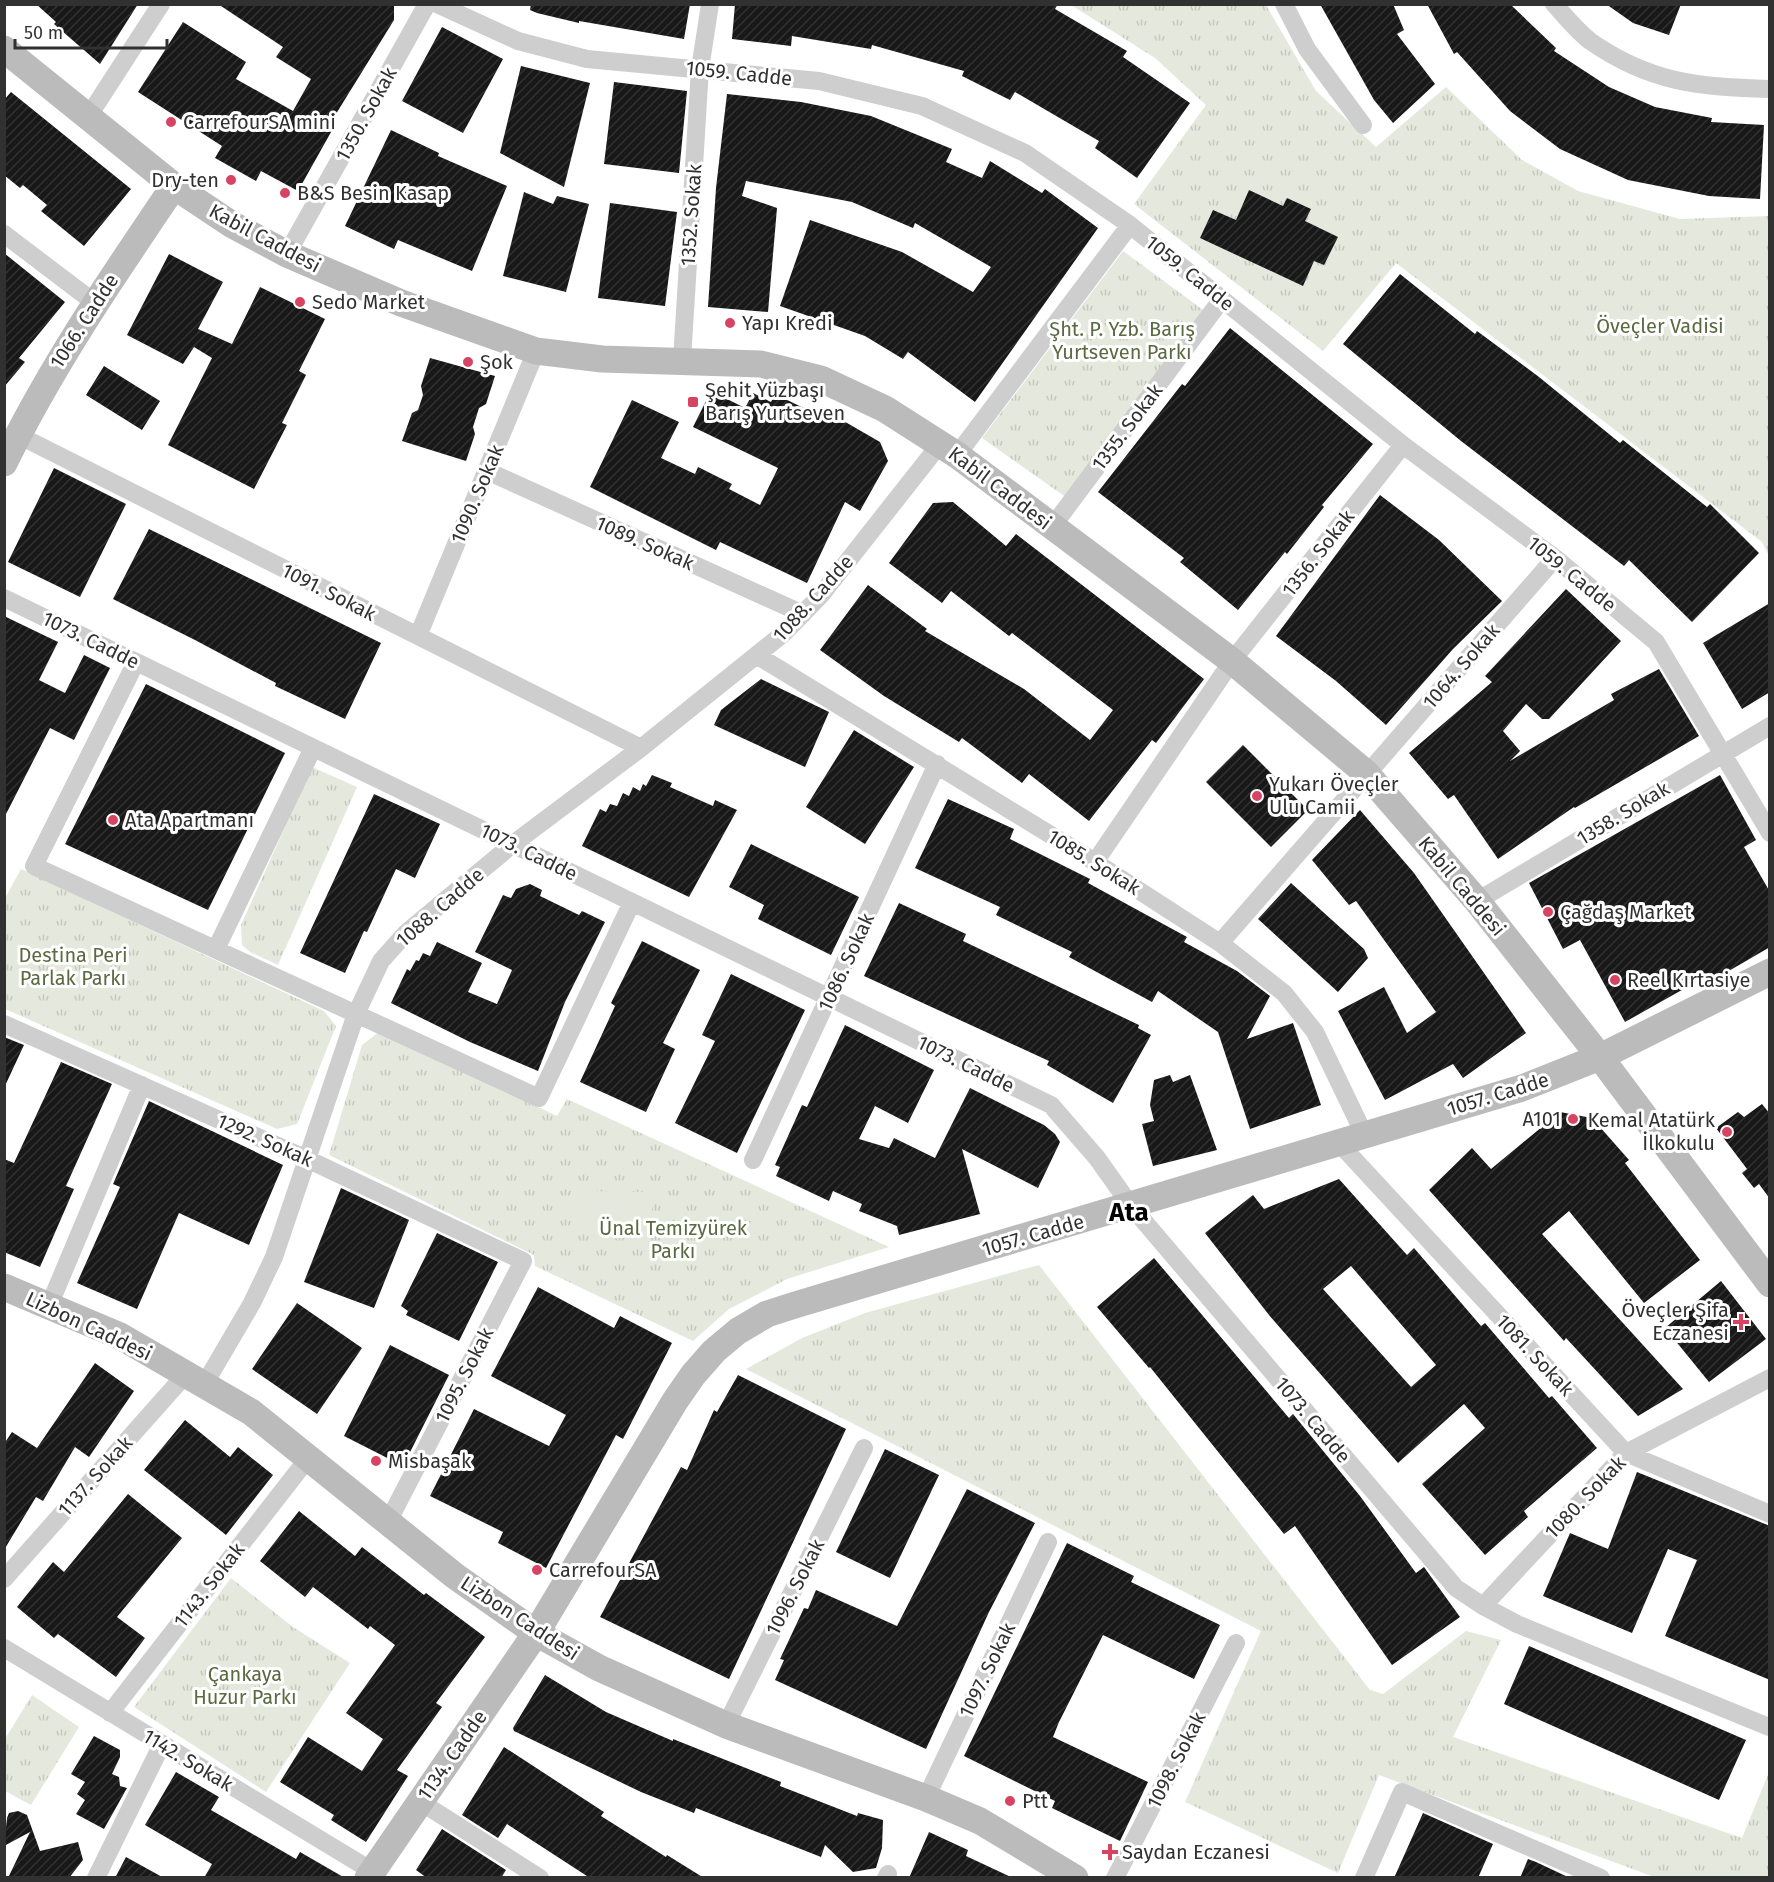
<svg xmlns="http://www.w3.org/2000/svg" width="1774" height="1882" viewBox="0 0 1774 1882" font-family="'Fira Sans',sans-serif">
	<defs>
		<pattern id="grass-tufts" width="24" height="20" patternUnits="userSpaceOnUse" patternTransform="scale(1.5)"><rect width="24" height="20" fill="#e5e9dd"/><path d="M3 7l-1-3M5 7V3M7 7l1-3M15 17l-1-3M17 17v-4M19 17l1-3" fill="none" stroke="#c5c8be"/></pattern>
		<pattern id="building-hatch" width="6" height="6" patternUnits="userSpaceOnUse" patternTransform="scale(1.5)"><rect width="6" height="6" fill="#181818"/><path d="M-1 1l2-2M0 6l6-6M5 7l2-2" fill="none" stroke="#313131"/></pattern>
	</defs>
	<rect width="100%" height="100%" fill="#fff"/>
	<path fill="url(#grass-tufts)" d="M1071 5H1266L1316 91 1376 147 1446 87 1522 160 1578 191 1680 219 1769 216V556L1762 542 1396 263 1323 351 1134 204 1206 105 1155 58Z
		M1123 251 1210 315 1067 498 982 438Z
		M312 767 357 787 278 965 250 952 242 945 241 925Z
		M21 869 324 1011 336 1026 297 1124 277 1129 5 1009V898Z
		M380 1031 557 1116 567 1099 889 1247 787 1279 729 1309 693 1341 535 1266 534 1255 329 1155 362 1045Z
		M1039 1265 1370 1690 1383 1694 1466 1631 1501 1640 1453 1737 1742 1838 1769 1772V1877H1654L1379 1775 1338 1873 1185 1802 1261 1631 746 1369 802 1338 865 1313Z
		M231 1578 293 1627 350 1663 266 1792 134 1707Z
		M32 1695 79 1727 31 1805 5 1791V1739Z"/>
	<path fill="#e5e9dd" d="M575 1191 652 1192V1233L574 1232Z"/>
	<path fill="url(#building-hatch)" fill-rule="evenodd" d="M36 4H138L100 64 54 24 56 22Z
		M218 4H394V20L331 122 335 125 298 191 261 171 256 181 215 158 222 146 138 92 183 22 246 62 236 79 293 111 311 79 276 57 283 47Z
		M531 4H690L684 39 579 21V23L537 13 530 10Z
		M735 4H1058L1055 9 1127 51 1123 57 1190 103 1137 178 1095 148 1099 141 1015 92 1010 100 962 76 964 71 872 45 871 49 792 36 791 46 732 39Z
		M1320 4H1393L1404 30 1397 34 1435 84 1393 123 1374 100Z
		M1427 4H1510L1556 48 1554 51 1609 87 1655 107 1712 118 1711 122 1764 125 1760 199 1709 196 1628 180 1560 149 1510 111 1457 52 1454 54Z
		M1606 4H1681L1669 35 1633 23Z
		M442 27 503 59 463 133 402 101Z
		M521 66 590 83 564 187 500 153Z
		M614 82 687 91 679 173 604 164Z
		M11 92 131 189 84 246 41 211 47 205 23 185 20 188 4 175V100Z
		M727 94 801 102 871 116 952 149 946 162 982 178 990 161 1042 193 1045 189 1098 228 975 402 908 352 903 359 865 336 780 306 810 220 902 252 973 292 991 267 915 223 913 228 852 202 746 181 742 196 777 208 768 312 708 307 716 188Z
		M391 130 439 153 438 156 507 186 472 271 398 240 394 249 345 226Z
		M1249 190 1283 206 1287 198 1311 209 1305 221 1338 237 1324 265 1314 261 1303 286 1200 238 1213 210 1236 220Z
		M524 192 553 204 557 196 589 204 566 292 503 276Z
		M610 203 677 212 665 306 598 298Z
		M4 253 65 302 19 358 25 362 4 387Z
		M169 254 223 282 198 329 232 344 260 287 325 319 299 371 306 375 282 423 287 425 254 489 168 445 212 358 194 347 183 364 127 335Z
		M1400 274 1475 334 1477 331 1539 377 1620 443 1623 440 1707 507 1710 504 1759 553 1692 622 1629 560 1624 566 1461 441 1343 344Z
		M1230 328 1373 444 1322 505 1324 507 1287 554 1285 552 1238 610 1180 562 1184 558 1098 492 1182 384 1185 386Z
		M430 358 495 376 486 404 479 408 473 427 475 434 466 461 402 441 412 413 418 410 423 395 421 386Z
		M104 366 160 401 142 430 86 395Z
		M711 391 745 408 753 393 771 402 775 394 824 418 828 412 880 442 888 461 860 511 845 502 807 583 720 542 716 550 590 487 632 400 679 422 661 458 695 474 698 467 732 484 729 489 760 505 778 468 693 427Z
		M54 468 126 504 80 597 8 562Z
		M1380 495 1439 540 1502 601 1453 649 1386 725 1336 681 1276 636Z
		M953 502 1006 546 1016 534 1204 679 1156 743 1152 740 1089 821 1029 774 1022 783 962 738 959 742 884 696 820 650 868 585 927 629 925 631 1024 689 1090 740 1113 710 1012 633 1009 636 951 591 942 603 889 563 933 503Z
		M149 529 381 643 345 719 275 686 276 683 195 640 113 599Z
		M1566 589 1621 641 1549 719H1542L1526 704 1503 731 1520 751 1510 761 1614 700 1611 694 1659 669 1699 736 1575 808 1574 807 1498 859 1454 795 1448 799 1409 753 1492 682 1485 676Z
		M1770 603V692L1742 709 1703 643Z
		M4 616 58 642 39 680 65 693 84 655 110 668 74 740 50 728 4 818Z
		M761 679 829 712 805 767 714 725 721 710Z
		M146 684 285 753 208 910 65 844Z
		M854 730 914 767 865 844 806 807Z
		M1243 745 1308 810 1271 847 1206 782Z
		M652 775 672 783 670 787 713 806 715 800 737 810 689 897 582 846 600 809 606 812 610 804 617 806 623 793 629 796 633 787 640 791 643 784 646 786Z
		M1720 775 1756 840 1744 847 1770 892V947L1715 979 1712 973 1625 1022 1580 940 1563 949 1529 883Z
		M374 794 440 824 415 878 396 869 367 932 364 931 345 973 300 953Z
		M948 799 1014 829 1010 839 1090 879 1088 883 1187 937 1184 942 1237 971 1270 996 1247 1039 1293 1023 1321 1105 1250 1129 1218 1032 1158 991 1152 1002 1069 957 1072 952 996 915 1000 907 915 868Z
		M1360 810 1414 873 1526 1033 1463 1078 1453 1064 1385 1100 1338 1011 1384 987 1407 1033 1436 1012 1356 901 1349 905 1312 860Z
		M751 844 859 897 831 955 758 919 764 905 729 887Z
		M1291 883 1364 949 1368 958 1338 992 1258 919Z
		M530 884 542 890 540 896 579 915 582 911 605 922 565 1002 538 1071 470 1042 391 1003 407 969 410 971 416 960 419 961 423 953 430 956 437 942 482 963 468 992 497 1004 512 970 475 952 503 895 511 898 516 889Z
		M899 903 966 934 963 941 1139 1025 1138 1028 1151 1035 1113 1103 1047 1065 1049 1061 864 976Z
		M642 941 700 970 663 1043 675 1049 646 1112 580 1082 615 1006 611 1003Z
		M731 974 805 1010 737 1153 675 1123 715 1041 702 1035Z
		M845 1025 934 1070 908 1123 875 1106 859 1139 889 1148 894 1138 935 1158 970 1088 1044 1125 1055 1134 1060 1142 1038 1188 962 1149 980 1214 899 1235 897 1226 859 1211 862 1204 833 1191 829 1201 776 1176 780 1167 775 1165 802 1105 807 1107Z
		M4 1037 24 1045 4 1088Z
		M61 1062 112 1084 66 1186 74 1189 40 1267 4 1252V1159L14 1163Z
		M1170 1075 1173 1082 1190 1075 1217 1150 1153 1166 1142 1124 1154 1121 1150 1105 1154 1080Z
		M149 1101 283 1165 249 1245 179 1213 137 1309 77 1283 120 1187 113 1184Z
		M1762 1104 1770 1114V1199L1759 1184 1754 1188 1742 1173 1747 1169 1716 1128 1738 1112 1744 1117Z
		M1560 1112 1592 1118 1629 1160 1625 1163 1700 1260 1644 1303 1569 1211 1542 1234 1683 1389 1638 1416 1566 1338 1564 1341 1429 1190 1472 1148 1491 1169Z
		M1339 1179 1407 1255 1414 1248 1481 1326 1485 1323 1549 1398 1552 1396 1597 1448 1524 1511 1528 1517 1485 1555 1422 1484 1485 1428 1464 1404 1398 1463 1269 1315 1205 1233 1253 1195 1264 1209ZM1351 1266 1436 1365 1411 1387 1323 1289Z
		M341 1188 409 1220 374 1308 304 1282Z
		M437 1233 498 1262 459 1341 406 1315 408 1311 401 1306Z
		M1154 1258 1289 1418 1293 1414 1360 1496 1416 1573 1424 1567 1460 1617 1392 1665 1295 1526 1284 1534 1150 1367 1149 1368 1097 1307Z
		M1721 1281 1766 1339 1709 1382 1665 1328Z
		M538 1287 614 1328 620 1316 672 1343 623 1439 616 1435 546 1568 498 1543 503 1532 430 1496 474 1409 549 1446 566 1415 491 1376Z
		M297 1303 362 1348 317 1414 252 1369Z
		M390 1345 449 1375 403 1466 344 1436Z
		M95 1363 134 1391 89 1457 75 1447 43 1501 36 1497 4 1550V1444L12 1432 37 1448Z
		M738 1375 846 1429 729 1679 600 1617 681 1467 687 1470 714 1410 717 1412Z
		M185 1420 230 1457 238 1447 273 1475 226 1535 144 1470Z
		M885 1449 939 1475 890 1578 836 1552Z
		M1637 1472 1770 1526V1680L1665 1636 1697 1560 1668 1549 1632 1633 1543 1596 1570 1533 1608 1549Z
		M967 1489 1035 1523 989 1612 926 1749 775 1680 784 1660 780 1659 804 1608 808 1609 816 1590 897 1626Z
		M128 1494 182 1538 117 1617 145 1638 116 1677 58 1634 54 1638 17 1607 53 1562 64 1572Z
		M299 1511 355 1556 362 1547 424 1595 426 1593 485 1637 436 1703 442 1707 397 1770 408 1776 366 1842 331 1820 334 1815 280 1782 308 1737 362 1771 383 1739 346 1713 395 1645 370 1626 368 1629 313 1587 305 1597 260 1561Z
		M1067 1543 1134 1576 1131 1582 1220 1625 1194 1679 1103 1635 1059 1722 1053 1737 1148 1782 1120 1841 1052 1808 1055 1801 964 1756Z
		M1529 1646 1746 1740 1719 1800 1504 1704Z
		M545 1675 606 1712 673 1741V1739L781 1782 780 1786 857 1816 858 1813 883 1820 882 1848 876 1868 853 1872 825 1845 821 1857 696 1808 694 1813 641 1792 514 1731 513 1728Z
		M94 1736 120 1750V1757L112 1774 119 1777 120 1786 127 1788 104 1829 76 1814 85 1800 77 1794 85 1782 71 1774Z
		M504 1747 604 1812 601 1816 666 1857 667 1855 704 1878H590L507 1824 498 1838 462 1815Z
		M176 1772 219 1797 211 1810 296 1859 300 1852 345 1878H204L212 1864 145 1825Z
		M18 1811 27 1815 40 1851 78 1842 83 1860 69 1878H8L30 1832 4 1846 7 1818 9 1813Z
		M1423 1813 1493 1844 1478 1878H1394Z
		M442 1829 506 1870 501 1878H427L416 1870Z
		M929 1832 968 1850 966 1856 1013 1878H909Z
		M126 1857 164 1878H115Z
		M1528 1859 1536 1862 1570 1878H1520Z"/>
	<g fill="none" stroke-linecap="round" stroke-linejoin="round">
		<path stroke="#cecece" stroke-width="18" d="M437 4 518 41 587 59 819 81 922 106 1025 153 1130 225 1403 445 1555 558 1656 642 1770 833
			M1284 4 1307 49 1363 125
			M1554 4C1565 16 1577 31 1590 41 1650 83 1699 87 1770 89
			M88 117 161 4
			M4 234 95 303
			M287 254 427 4
			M682 360 700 69 710 4
			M18 435 641 748
			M957 455 1130 225
			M487 471 803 614
			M1052 527 1222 299
			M4 598 1051 1105 1097 1158 1131 1206 1456 1588 1483 1606 1517 1624 1769 1727
			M418 636 536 351
			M758 656 1095 862 1220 943 1284 993 1315 1032 1364 1134
			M136 662 34 866 539 1098 632 902
			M1095 862 1232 661 1403 445
			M1477 901 1770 726
			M1220 943 1555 558
			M216 949 313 748
			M4 1024 307 1159 523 1261 388 1522
			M1338 1142 1626 1453 1770 1514
			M753 1160 937 764
			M49 1306 142 1085
			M204 1385 252 1303 274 1257 356 1014 381 961 406 933 513 844 641 748 784 633 821 595 940 444
			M4 1579 186 1374
			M1483 1606 1626 1453 1770 1378
			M4 1648 372 1871
			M110 1713 309 1457
			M726 1725 864 1448
			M926 1798 1048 1542
			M419 1801 540 1878
			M96 1878 162 1744
			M886 1878 888 1874
			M1115 1878 1236 1643
			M1364 1878 1402 1792 1601 1878"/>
		<path stroke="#bbb" stroke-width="27" d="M4 49 174 186 231 224 287 254 401 303 536 351 602 359 761 364 821 379 885 409 957 455 1232 661 1366 773 1477 901 1600 1057 1770 1284
			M4 463C52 365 113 276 174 186
			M4 1287 120 1336 251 1412 455 1576 536 1633 599 1668 726 1725 926 1798 980 1821 1075 1878
			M368 1878 536 1633 675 1401 693 1375 714 1351 738 1331 767 1314 795 1305 1522 1088 1600 1057 1770 972"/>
	</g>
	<g fill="#d74462" stroke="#fff" stroke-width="2">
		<circle cx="171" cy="122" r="6"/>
		<circle cx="231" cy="180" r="6"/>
		<circle cx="285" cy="193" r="6"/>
		<circle cx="300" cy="302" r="6"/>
		<circle cx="730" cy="323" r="6"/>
		<circle cx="468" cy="362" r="6"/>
		<rect x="687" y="396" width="12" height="12" rx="3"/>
		<circle cx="1257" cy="796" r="6"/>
		<circle cx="113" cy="820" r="6"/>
		<circle cx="1548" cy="912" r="6"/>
		<circle cx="1615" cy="980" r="6"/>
		<circle cx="1573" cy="1119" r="6"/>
		<circle cx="1727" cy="1132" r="6"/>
		<path d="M1738 1313h6v6h6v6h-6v6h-6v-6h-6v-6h6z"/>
		<circle cx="376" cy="1461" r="6"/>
		<circle cx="537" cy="1570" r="6"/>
		<circle cx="1010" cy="1801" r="6"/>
		<path d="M1107 1843h6v6h6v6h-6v6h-6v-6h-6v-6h6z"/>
	</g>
	<g text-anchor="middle" stroke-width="6" stroke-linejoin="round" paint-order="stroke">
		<g font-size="20" fill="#313131" stroke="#fff">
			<text transform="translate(739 73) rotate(6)" y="7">1059. Cadde</text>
			<text transform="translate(366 114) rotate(-61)" y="7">1350. Sokak</text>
			<text transform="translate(691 215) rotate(-86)" y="7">1352. Sokak</text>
			<text transform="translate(265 238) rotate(28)" y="7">Kabil Caddesi</text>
			<text transform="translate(1190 273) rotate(39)" y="7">1059. Cadde</text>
			<text transform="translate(84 321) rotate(-57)" y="7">1066. Cadde</text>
			<text transform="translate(1127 427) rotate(-53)" y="7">1355. Sokak</text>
			<text transform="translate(1000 488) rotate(37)" y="7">Kabil Caddesi</text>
			<text transform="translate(477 494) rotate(-67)" y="7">1090. Sokak</text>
			<text transform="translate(645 543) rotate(24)" y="7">1089. Sokak</text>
			<text transform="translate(1318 553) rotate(-52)" y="7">1356. Sokak</text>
			<text transform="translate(1572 574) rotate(39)" y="7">1059. Cadde</text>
			<text transform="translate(329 592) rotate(27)" y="7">1091. Sokak</text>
			<text transform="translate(813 598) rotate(-48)" y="7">1088. Cadde</text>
			<text transform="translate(91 640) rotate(26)" y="7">1073. Cadde</text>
			<text transform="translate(1461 666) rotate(-49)" y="7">1064. Sokak</text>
			<text transform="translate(1623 813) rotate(-31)" y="7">1358. Sokak</text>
			<text transform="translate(529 852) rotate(26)" y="7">1073. Cadde</text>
			<text transform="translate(1094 862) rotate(32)" y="7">1085. Sokak</text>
			<text transform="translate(1462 886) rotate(50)" y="7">Kabil Caddesi</text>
			<text transform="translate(440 907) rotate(-41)" y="7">1088. Cadde</text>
			<text transform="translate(846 962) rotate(-65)" y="7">1086. Sokak</text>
			<text transform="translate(966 1064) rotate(26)" y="7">1073. Cadde</text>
			<text transform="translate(1498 1094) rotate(-17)" y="7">1057. Cadde</text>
			<text transform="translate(265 1140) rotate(24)" y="7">1292. Sokak</text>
			<text transform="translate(1033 1235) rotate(-16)" y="7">1057. Cadde</text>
			<text transform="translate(89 1326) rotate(25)" y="7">Lizbon Caddesi</text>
			<text transform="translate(1535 1355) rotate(47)" y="7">1081. Sokak</text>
			<text transform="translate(464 1375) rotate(-63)" y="7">1095. Sokak</text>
			<text transform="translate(1313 1420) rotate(50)" y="7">1073. Cadde</text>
			<text transform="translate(95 1476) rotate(-48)" y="7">1137. Sokak</text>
			<text transform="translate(1585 1497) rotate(-46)" y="7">1080. Sokak</text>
			<text transform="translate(209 1585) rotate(-52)" y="7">1143. Sokak</text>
			<text transform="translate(795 1587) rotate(-63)" y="7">1096. Sokak</text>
			<text transform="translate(520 1618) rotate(33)" y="7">Lizbon Caddesi</text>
			<text transform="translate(987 1670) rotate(-64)" y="7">1097. Sokak</text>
			<text transform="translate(452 1755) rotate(-55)" y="7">1134. Cadde</text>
			<text transform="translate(188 1760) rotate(31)" y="7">1142. Sokak</text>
			<text transform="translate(1176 1760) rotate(-63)" y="7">1098. Sokak</text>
		</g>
		<g font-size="20" fill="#313131" stroke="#fff" text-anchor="start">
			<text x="183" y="129">CarrefourSA mini</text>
			<text x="219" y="187" text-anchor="end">Dry-ten</text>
			<text x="297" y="200">B&amp;S Besin Kasap</text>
			<text x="312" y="309">Sedo Market</text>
			<text x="742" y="330">Yapı Kredi</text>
			<text x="480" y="369">Şok</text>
			<text x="705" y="397">Şehit Yüzbaşı<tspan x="705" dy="23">Barış Yurtseven</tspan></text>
			<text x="1269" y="791">Yukarı Öveçler<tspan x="1269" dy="23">Ulu Camii</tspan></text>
			<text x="125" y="827">Ata Apartmanı</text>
			<text x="1560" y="919">Çağdaş Market</text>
			<text x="1627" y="987">Reel Kırtasiye</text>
			<text x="1561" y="1126" text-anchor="end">A101</text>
			<text x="1715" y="1127" text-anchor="end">Kemal Atatürk<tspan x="1715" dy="23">İlkokulu</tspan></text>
			<text x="1729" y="1317" text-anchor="end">Öveçler Şifa<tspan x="1729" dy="23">Eczanesi</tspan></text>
			<text x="388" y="1468">Misbaşak</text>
			<text x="549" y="1577">CarrefourSA</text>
			<text x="1022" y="1808">Ptt</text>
			<text x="1122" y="1859">Saydan Eczanesi</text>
		</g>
		<g font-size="20" fill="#5a6a41" stroke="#fff">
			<text x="1660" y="333">Öveçler Vadisi</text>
			<text x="1122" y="336">Şht. P. Yzb. Barış<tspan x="1122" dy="23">Yurtseven Parkı</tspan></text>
			<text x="73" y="962">Destina Peri<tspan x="73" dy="23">Parlak Parkı</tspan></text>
			<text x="673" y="1235">Ünal Temizyürek<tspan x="673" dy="23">Parkı</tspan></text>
			<text x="245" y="1681">Çankaya<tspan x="245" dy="23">Huzur Parkı</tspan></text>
		</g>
		<g font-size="26" font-weight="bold" fill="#000" stroke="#fff">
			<text x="1129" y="1221">Ata</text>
		</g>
	</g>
	<rect width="1774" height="1882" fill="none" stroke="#313131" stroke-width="12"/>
	<path d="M15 39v9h152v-9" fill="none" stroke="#313131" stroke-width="3"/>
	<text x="24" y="39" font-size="18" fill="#313131" stroke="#ffffff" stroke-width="4.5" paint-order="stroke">50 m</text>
</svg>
